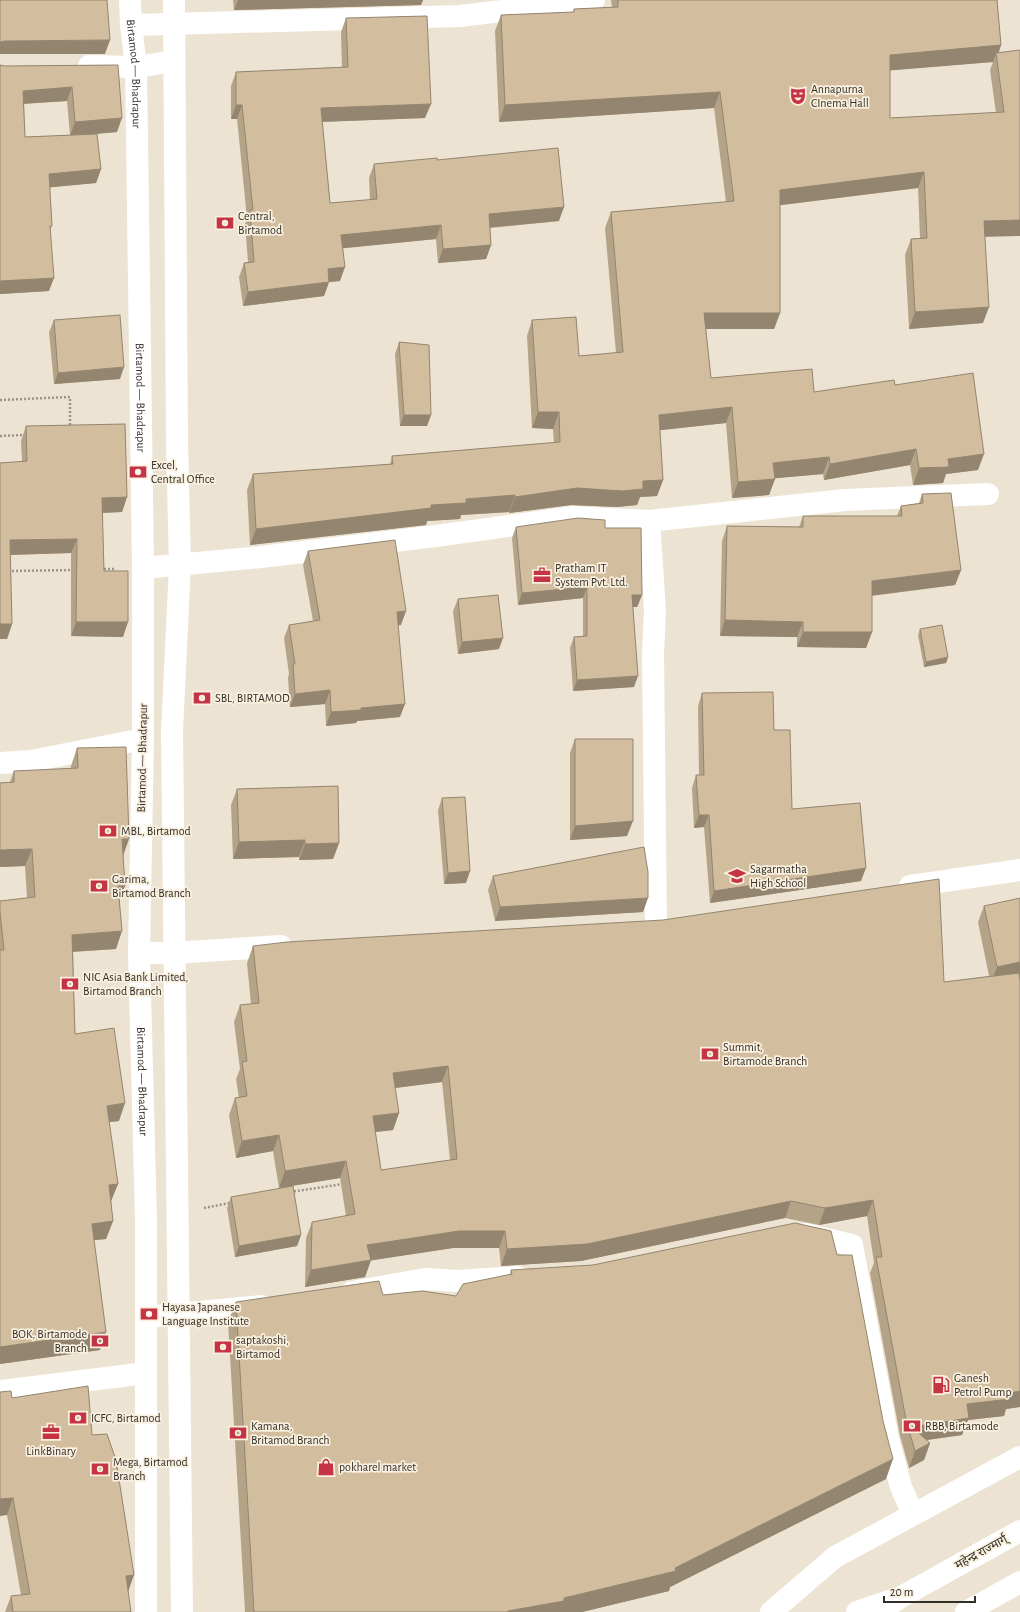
<svg xmlns="http://www.w3.org/2000/svg" width="1020" height="1612" viewBox="0 0 1020 1612" font-family="'Alegreya Sans','Noto Sans Devanagari',sans-serif">
	<rect width="100%" height="100%" fill="#ede3d2"/>
	<g fill="none" stroke-linecap="round" stroke-linejoin="round">
		<path stroke="#9b9387" stroke-width="2.5" stroke-dasharray="2 2" stroke-linecap="butt" d="M0 400 70 397V427
			M0 436 25 435
			M100 569H115
			M8 571 73 570
			M290 1192 343 1184
			M204 1208 230 1203"/>
		<path stroke="#fff" stroke-width="22" d="M131 25 460 16 594 0
			M89 66 136 67 174 61
			M649 521 655 611 653 654 656 924
			M143 568 261 557 436 536 573 517 649 521 845 500 988 494
			M0 763 31 761 143 739
			M910 886 1020 870
			M139 953H173L281 946
			M805 1234 852 1245 888 1439 901 1487 913 1514
			M352 1292 425 1279 457 1281 518 1277
			M146 1317 262 1306
			M0 1391 146 1373"/>
		<g stroke="#fff" stroke-width="22">
			<path id="s1" d="M130 0 131 25 136 67 143 568V739L139 953 146 1221V1612"/>
			<path d="M174 0 177 442 180 565 172 731 182 1612"/>
		</g>
		<path stroke="#fff" stroke-width="22" d="M771 1612 835 1557 1020 1457
			M857 1612 892 1600
			M879 1612 901 1597 1020 1531
			M966 1612 1020 1582"/>
	</g>
	<path fill="#b5a388" fill-rule="evenodd" d="M233 0H423L421 5 234 10Z
		M611 0H997L1001 45 998 53 1020 50 985 237 983 323 909 329 905 255 911 239 920 238 918 188 780 205V313L774 329H706L711 378 814 392 895 385 978 470 946 474 943 483 913 485 910 465 824 480 823 474 775 478 769 495 732 498 726 423 660 430 663 480 657 496 640 497 637 505 617 507 571 505 509 513V512L461 515 460 519 427 521 426 525 250 545 247 490 253 474 390 464 392 456 554 443 553 429 532 428 527 336 532 320 579 356 616 353 605 228 611 212 726 202 714 108 499 122 495 31 501 15 573 12 574 9 612 7ZM993 62 990 70 996 113 890 118V70Z
		M346 18 425 118 322 122 330 203 370 200 369 178 374 164 437 160 559 221 490 228 491 245 486 259 438 263 436 239 342 248 340 281 329 282 324 296 243 306 239 277 244 263 248 262 245 224 247 218 237 119H231V86L236 72 342 67 341 32Z
		M0 65 5 66 118 65 117 132 84 135 101 169 96 183 50 187 52 226 50 230 49 291 0 294ZM67 101 70 135 25 137 24 104Z
		M54 320 120 379 54 384 49 332Z
		M399 342 431 415 427 426H400L395 354Z
		M26 426 127 497 122 512 102 513 104 571 123 637 71 636V553L10 555 12 624 7 639H0L22 461 21 441Z
		M922 494 961 570 955 585 872 596V632L866 648 797 647V637L720 636 722 541 727 526 799 527 803 516H897L901 506 919 503Z
		M516 527 605 528 642 595 637 607H633L634 687 573 691 570 648 574 637 583 636V598L518 605 512 538Z
		M308 551 401 625H398L400 717 357 721 356 723 326 726 325 704 290 707 288 678 289 674 284 638 289 625 313 621 303 565Z
		M458 599 499 649 458 654 453 611Z
		M920 629 948 657 946 663 924 667 918 635Z
		M702 693 774 730 792 809 861 881 710 903 704 827 694 828 692 788 696 775H699L698 706Z
		M575 739 627 836 570 840V753Z
		M77 748 123 855 116 949 73 952 75 1034 119 1121 109 1122 118 1184 111 1201 113 1221 106 1239 94 1240 100 1350 0 1364V901L27 898 25 866 0 867V783L10 782 14 771 71 769V766Z
		M237 789 339 843 333 859 299 860V857L233 859 231 805Z
		M442 798 466 883 444 884 438 810Z
		M493 876 643 912 495 921 488 890Z
		M984 906 1020 977H1019L1020 981V1407L1006 1409 1004 1416 968 1420 962 1435 927 1440 930 1443 924 1460 909 1468 900 1436 870 1273 874 1263 867 1216 819 1225 785 1218 581 1261 501 1266 499 1248H453L371 1260 365 1277 305 1287 306 1238 312 1222 346 1216 340 1178 279 1188 273 1151 236 1158 229 1115 235 1098H239L236 1079 240 1069 234 1022 240 1005 251 1004 247 963 253 946 944 982 989 976 978 922ZM442 1082 450 1160 381 1170 375 1132 393 1130 399 1113 395 1088Z
		M231 1197 301 1235 297 1246 235 1257 227 1208Z
		M511 1270 886 1479 670 1587 669 1591 582 1612H245L228 1322 236 1302 383 1295 456 1296 510 1274Z
		M12 1398 92 1435 128 1592 131 1612H5L11 1596 21 1595 7 1515Z"/>
	<path fill="#93856f" d="M238 0H423L421 5 234 10Z
		M110 40 105 54H0V42L5 41Z
		M1001 45 997 58 996 53 993 62 884 71 890 55Z
		M72 87 67 101 18 104 23 91Z
		M720 92 714 108 499 122 505 105Z
		M431 104 425 118 316 122 321 108Z
		M236 105H242L237 119H231Z
		M122 118 117 132 70 136 75 122Z
		M101 169 96 183 44 188 49 174Z
		M924 172 918 188 774 206 780 190Z
		M564 207 559 221 484 228 489 214Z
		M1020 220V236L978 237 984 221Z
		M441 225 436 239 336 249 341 235Z
		M491 245 486 259 438 263 443 249Z
		M345 267 340 281 329 282 324 296 243 306 248 292 328 269Z
		M54 278 49 291 0 294V281Z
		M989 307 983 323 909 329 915 312Z
		M704 313H780L774 329H698Z
		M124 367 120 379 54 384 58 373Z
		M732 407 726 423 653 431 659 415Z
		M538 412H559L553 429 532 428Z
		M404 415H431L427 426H400Z
		M916 449 910 465 824 480 830 464Z
		M984 454 978 470 946 474 943 483 913 485 919 468 948 459Z
		M829 457 823 474 767 479 773 463Z
		M775 479 769 495 732 498 738 482Z
		M663 480 657 496 640 497 637 505 617 507 571 505 509 513 515 497 577 488 643 481Z
		M515 495 509 512 461 515 460 519 427 521 426 525 250 545 256 529 431 505 466 499Z
		M127 497 122 512 97 513 102 498Z
		M77 539 71 553 5 555 10 540Z
		M961 570 955 585 867 596 872 581Z
		M587 587 583 598 518 605 522 593Z
		M632 595H642L637 607H628Z
		M406 611 401 625 392 626 397 612Z
		M725 620 803 622 797 637 720 636Z
		M76 622H128L123 637 71 636Z
		M0 624H12L7 639H0Z
		M803 632H872L866 648 797 647Z
		M503 638 499 649 458 654 462 642Z
		M948 657 946 663 924 667 926 662Z
		M638 676 634 687 573 691 577 680Z
		M330 690 325 704 290 707 295 694Z
		M405 704 400 717 357 721 356 723 326 726 331 712 361 708Z
		M699 815H709L704 827 694 828Z
		M633 821 627 836 570 840 575 826Z
		M122 839H129L123 856Z
		M305 840 299 857 233 859 239 842Z
		M339 843 333 859 299 860 305 844Z
		M32 849 25 866 0 867V850Z
		M866 868 861 881 710 903 714 891Z
		M470 871 466 883 444 884 448 873Z
		M118 886H125L118 903Z
		M648 898 643 912 495 921 500 907Z
		M122 931 116 949 66 952 72 935Z
		M1020 962V977L991 983 997 967Z
		M448 1066 442 1082 387 1089 393 1073Z
		M125 1103 119 1121 100 1123 107 1106Z
		M399 1113 393 1130 367 1133 373 1116Z
		M279 1135 273 1151 236 1158 242 1141Z
		M346 1161 340 1178 279 1188 285 1171Z
		M118 1184 111 1201 102 1203 109 1185Z
		M873 1200 867 1216 819 1225 825 1208Z
		M791 1201 785 1218 581 1261 501 1266 507 1249Z
		M113 1221 106 1239 85 1241 92 1224Z
		M459 1231H505L499 1248H453L361 1262 367 1245Z
		M301 1235 297 1246 235 1257 239 1246Z
		M371 1260 365 1277 305 1287 311 1270Z
		M106 1332 100 1350 0 1364V1347Z
		M1020 1391V1407L1006 1409 1004 1416 968 1420 962 1435 912 1442V1427L967 1404 1009 1393Z
		M930 1443 924 1460 909 1468 915 1451Z
		M893 1459 886 1479 670 1587 669 1591 582 1612H508V1611L564 1598 675 1568Z
		M13 1498 7 1515 0 1516V1499Z
		M134 1575 128 1592 126 1576Z"/>
	<path fill="#d2be9e" stroke="#93856f" fill-rule="evenodd" d="M0 0H107L110 40 5 41 0 42Z
		M618 0H997L1001 45 890 55V118L1004 112 996 53 1020 50V220L984 221 989 307 915 312 911 239 927 238 924 172 780 190V313H704L711 378 812 369 814 392 894 380 895 385 973 373 984 454 948 459 949 467 919 468 916 449 830 464 829 457 773 463 775 479 738 482 732 407 659 415 663 480 643 481V489L622 491 577 488 515 497V495L466 499V503L431 505V508L256 529 253 474 393 464 392 456 560 442 559 412H538L532 320 576 317 579 356 623 352 611 212 734 201 720 92 505 105 501 15 574 12V9L618 7Z
		M427 16 431 104 321 108 330 203 377 199 374 164 437 158V160L558 148 564 207 489 214 491 245 443 249 441 225 341 235 345 267 328 269 329 282 248 292 244 263 254 262 250 210H253L242 105H236V72L348 67 346 18Z
		M0 65 5 66 118 65 122 118 75 122 72 87 23 91 25 137 97 134 101 169 49 174 52 226H50L54 278 0 281Z
		M120 315 124 367 58 373 54 320Z
		M399 342 429 345 431 415H404Z
		M125 424 127 497 102 498 104 571H128V622H76L77 539 10 540 12 624H0V463L27 461 26 426Z
		M951 493 961 570 872 581V632H803V622L725 620 727 526 803 527V516H902L901 506 923 503 922 494Z
		M578 518 605 520V528H641L642 595H632L638 676 577 680 574 637 587 636V587L522 593 516 527Z
		M395 540 406 611 397 612 405 704 361 708V710L331 712 330 690 295 694 293 664H295L289 625 320 620 308 551Z
		M498 595 503 638 462 642 458 599Z
		M942 625 948 657 926 662 920 629Z
		M773 692 774 730H790L792 809 860 803 866 868 714 891 709 815H699L696 775H704L702 693Z
		M575 739H633V821L575 826Z
		M126 747 129 839H122L125 886H118L122 931 72 935 75 1034 114 1028 125 1103 107 1106 118 1184 109 1185 113 1221 92 1224 106 1332 0 1347V950H4L0 912V901L35 897 32 849 0 850V783L14 782V771L78 768 77 748Z
		M338 786 339 843 305 844V840L239 842 237 789Z
		M465 797 470 871 448 873 442 798Z
		M644 847 648 872V898L500 907 493 876Z
		M939 879 944 982 1019 973 1020 981V1391L1009 1393 1010 1399 967 1404 969 1418 912 1427 930 1443 915 1451 906 1420 876 1257H882L873 1200 825 1208 791 1201 587 1244 507 1249 505 1231H459L367 1245 371 1260 311 1270 312 1222 355 1214 346 1161 285 1171 279 1135 242 1141 235 1098 247 1096 242 1062 247 1061 240 1005 259 1003 253 946 287 942 663 920ZM448 1066 457 1159 381 1170 373 1116 399 1113 393 1073Z
		M1020 898V962L997 967 984 906Z
		M293 1186 301 1235 239 1246 231 1197Z
		M795 1223 831 1231 837 1255H852L883 1421 893 1459 675 1568 676 1571 564 1598V1601L508 1611V1612H254L236 1302 379 1281 383 1295 422 1291 456 1296 463 1284 512 1274 511 1270 593 1265Z
		M88 1386 92 1435 107 1434 116 1460 134 1575 126 1576 131 1612H13L11 1596 30 1594 13 1498 0 1499V1392L11 1391 12 1398Z"/>
	<defs>
		<g id="theatre-bare" transform="scale(1.38)"><path d="M-5-5.5Q0-4 5-5.5V0Q5 5 0 6Q-5 5-5 0ZM-3.3-2.5H-1v1.5H-3.3ZM1-2.5H3.3v1.5H1ZM-2.8 1Q0 5.5 2.8 1Z" fill="#c43444" stroke="#faf0df" stroke-width="2.5" paint-order="stroke"/></g>
		<g id="bank-bare" transform="scale(1.38)"><path d="M-6-4H6V4H-6ZM0-2.3a2.3 2.3 0 1 0 0 4.6a2.3 2.3 0 1 0 0-4.6Z" fill="#c43444" stroke="#faf0df" stroke-width="2.5" paint-order="stroke"/></g>
		<g id="office-bare" transform="scale(1.38)"><path d="M-6-3h4V-5.5h4V-3h4V5H-6ZM-1-4.5V-3h2v-1.5ZM-6 0V1H6V0Z" fill="#c43444" stroke="#faf0df" stroke-width="2.5" paint-order="stroke"/></g>
		<g id="school-bare" transform="scale(1.38)"><path d="M0-5L7-2L0 1L-7-2ZM-4 1L0 2.5L4 1V4Q0 6-4 4Z" fill="#c43444" stroke="#faf0df" stroke-width="2.5" paint-order="stroke"/></g>
		<g id="fuel-bare" transform="scale(1.38)"><path d="M-5.5-6h7V0h2V4h1.3V-2.5L3-4.5l.8-.8L6-3V5H2.5V1h-1V6h-7ZM-4.2-4.7v3.2H.2V-4.7Z" fill="#c43444" stroke="#faf0df" stroke-width="2.5" paint-order="stroke"/></g>
		<g id="shop-bare" transform="scale(1.38)"><path d="M-5-2.5h2.3a2.7 3.5 0 0 1 5.4 0H5L5.5 6h-11ZM-1.5-2.5h3a1.5 2.3 0 0 0-3 0Z" fill="#c43444" stroke="#faf0df" stroke-width="2.5" paint-order="stroke"/></g>
	</defs>
	<g fill-rule="evenodd">
		<use href="#theatre-bare" x="798" y="96"/>
		<use href="#bank-bare" x="225" y="223"/>
		<use href="#bank-bare" x="138" y="472"/>
		<use href="#office-bare" x="542" y="575"/>
		<use href="#bank-bare" x="202" y="698"/>
		<use href="#bank-bare" x="108" y="831"/>
		<use href="#school-bare" x="737" y="876"/>
		<use href="#bank-bare" x="99" y="886"/>
		<use href="#bank-bare" x="70" y="984"/>
		<use href="#bank-bare" x="710" y="1054"/>
		<use href="#bank-bare" x="149" y="1314"/>
		<use href="#bank-bare" x="100" y="1341"/>
		<use href="#bank-bare" x="223" y="1347"/>
		<use href="#fuel-bare" x="941" y="1385"/>
		<use href="#bank-bare" x="78" y="1418"/>
		<use href="#bank-bare" x="912" y="1426"/>
		<use href="#office-bare" x="51" y="1432"/>
		<use href="#bank-bare" x="238" y="1433"/>
		<use href="#shop-bare" x="326" y="1467"/>
		<use href="#bank-bare" x="100" y="1469"/>
	</g>
	<g text-anchor="middle" stroke-width="3.5" stroke-linejoin="round" paint-order="stroke">
		<g font-size="12" fill="#322e28" stroke="#faf0df">
			<text dy="4" stroke="none"><textPath href="#s1" startOffset="74">Birtamod — Bhadrapur</textPath></text>
			<text dy="4" stroke="none"><textPath href="#s1" startOffset="398">Birtamod — Bhadrapur</textPath></text>
			<text transform="translate(142 758) rotate(-89)" y="4">Birtamod — Bhadrapur</text>
			<text dy="4" stroke="none"><textPath href="#s1" startOffset="1082">Birtamod — Bhadrapur</textPath></text>
			<text transform="translate(981 1552) rotate(-29)" y="4">महेन्द्र राज्मार्ग्</text>
		</g>
		<g font-size="12" fill="#322e28" stroke="#faf0df" text-anchor="start">
			<text x="811" y="93">Annapurna<tspan x="811" dy="14">CInema Hall</tspan></text>
			<text x="238" y="220">Central,<tspan x="238" dy="14">Birtamod</tspan></text>
			<text x="151" y="469">Excel,<tspan x="151" dy="14">Central Office</tspan></text>
			<text x="555" y="572">Pratham IT<tspan x="555" dy="14">System Pvt. Ltd.</tspan></text>
			<text x="215" y="702">SBL, BIRTAMOD</text>
			<text x="121" y="835">MBL, Birtamod</text>
			<text x="750" y="873">Sagarmatha<tspan x="750" dy="14">High School</tspan></text>
			<text x="112" y="883">Garima,<tspan x="112" dy="14">Birtamod Branch</tspan></text>
			<text x="83" y="981">NIC Asia Bank Limited,<tspan x="83" dy="14">Birtamod Branch</tspan></text>
			<text x="723" y="1051">Summit,<tspan x="723" dy="14">Birtamode Branch</tspan></text>
			<text x="162" y="1311">Hayasa Japanese<tspan x="162" dy="14">Language Institute</tspan></text>
			<text x="87" y="1338" text-anchor="end">BOK, Birtamode<tspan x="87" dy="14">Branch</tspan></text>
			<text x="236" y="1344">saptakoshi,<tspan x="236" dy="14">Birtamod</tspan></text>
			<text x="954" y="1382">Ganesh<tspan x="954" dy="14">Petrol Pump</tspan></text>
			<text x="91" y="1422">ICFC, Birtamod</text>
			<text x="251" y="1430">Kamana,<tspan x="251" dy="14">Britamod Branch</tspan></text>
			<text x="925" y="1430">RBB, Birtamode</text>
			<text x="51" y="1455" text-anchor="middle">LinkBinary</text>
			<text x="113" y="1466">Mega, Birtamod<tspan x="113" dy="14">Branch</tspan></text>
			<text x="339" y="1471">pokharel market</text>
		</g>
	</g>
	<path d="M884 1596v6h91v-6" fill="none" stroke="#322e28" stroke-width="2"/>
	<text x="890" y="1596" font-size="12" fill="#322e28" stroke="#faf0df" stroke-width="3" paint-order="stroke">20 m</text>
</svg>
